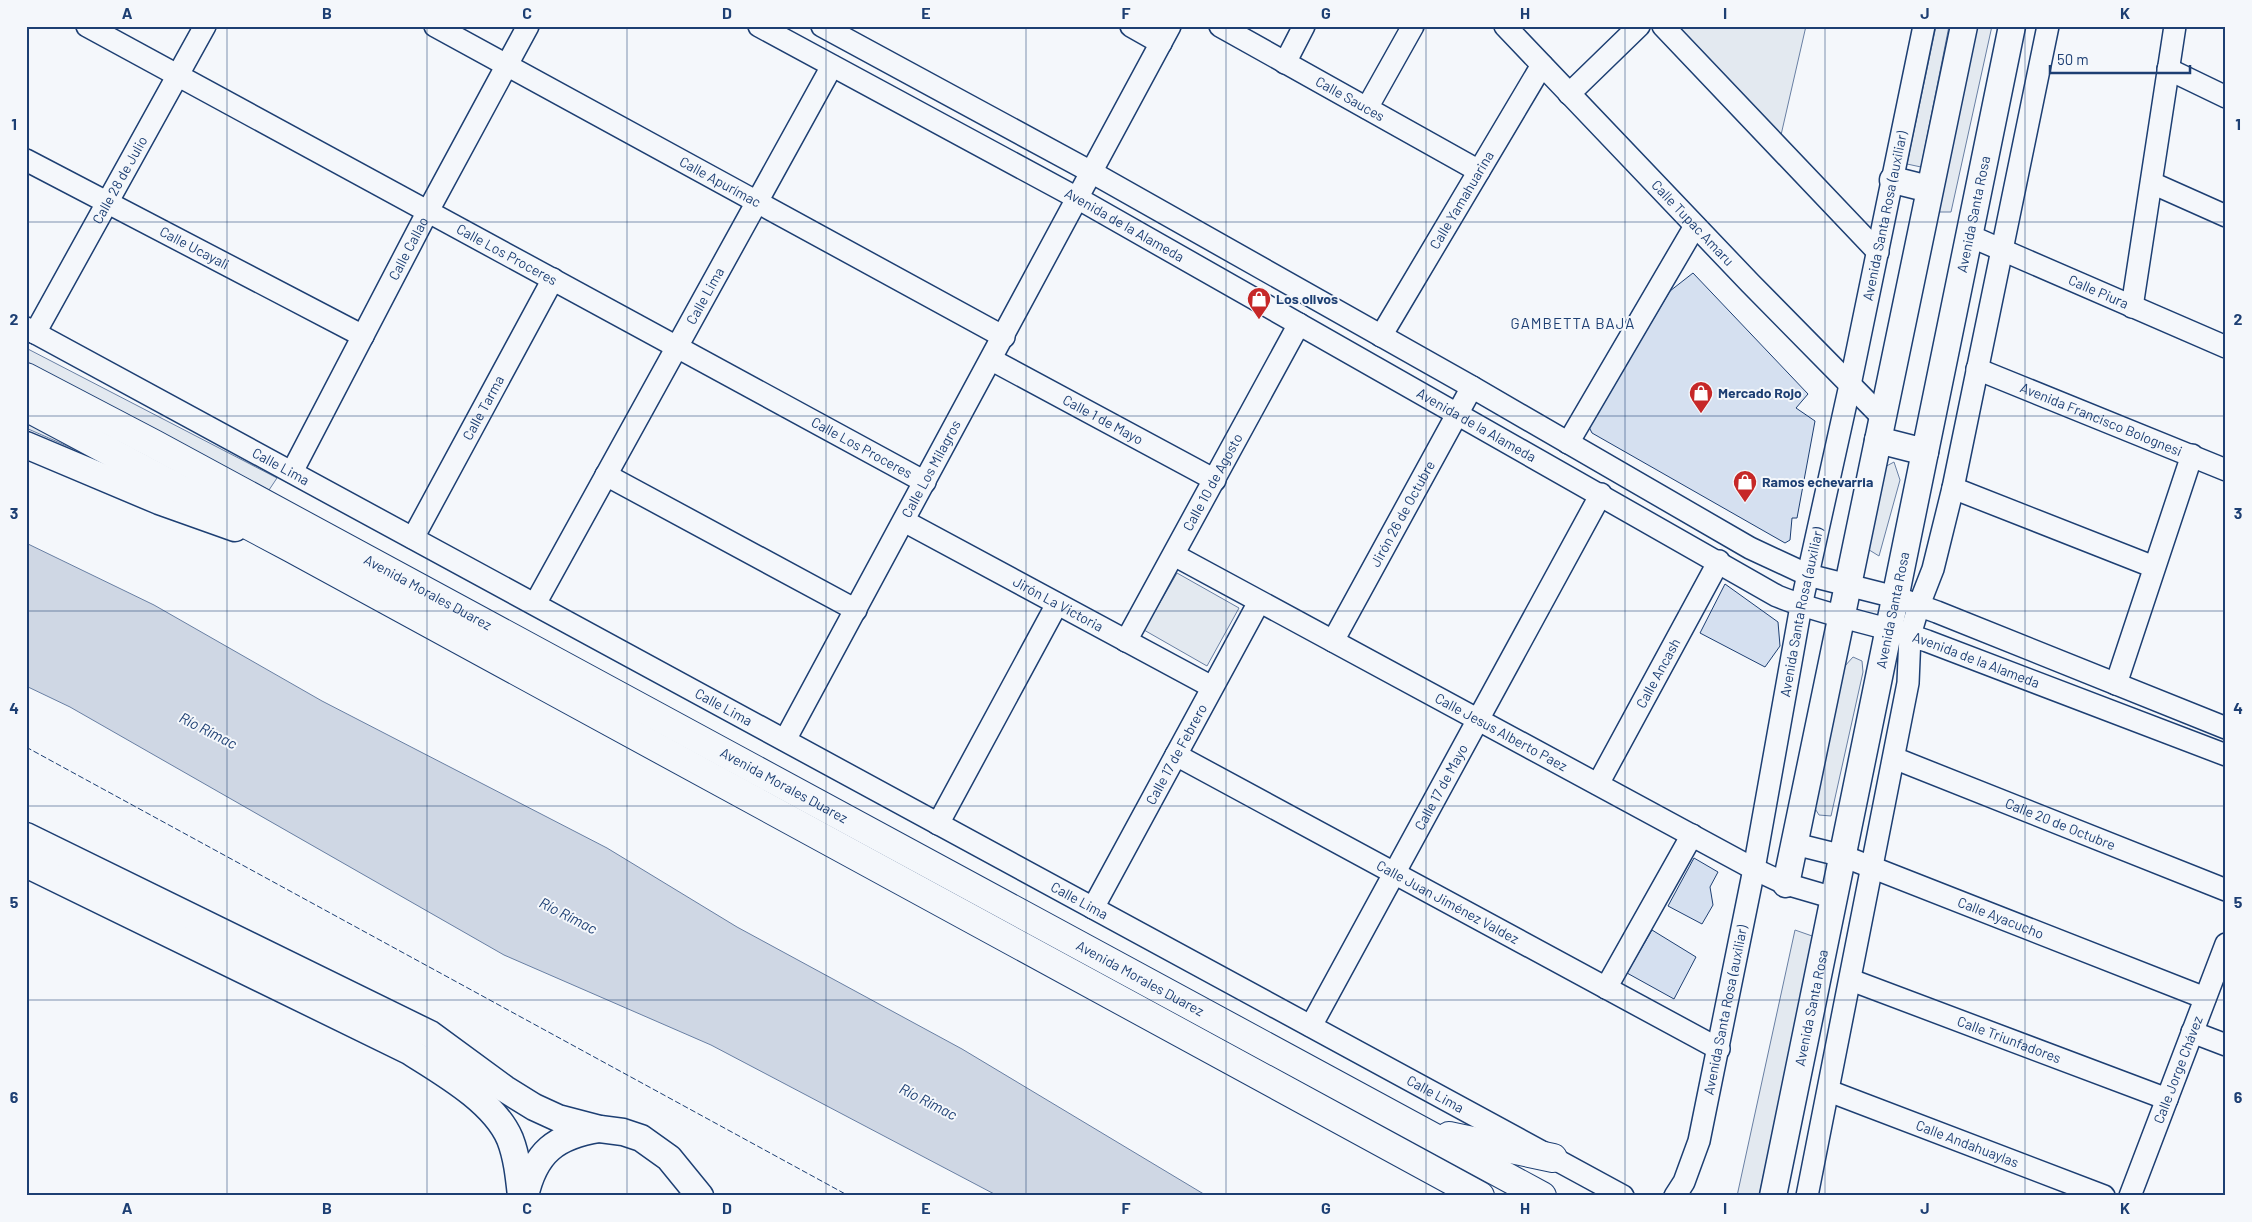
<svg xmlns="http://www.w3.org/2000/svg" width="2252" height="1222" viewBox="0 0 2252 1222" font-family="Barlow,sans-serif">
	<rect width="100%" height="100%" fill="#f4f7fb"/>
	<path fill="#e3e9f0" stroke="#687fa3" d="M1677 26H1806L1781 135Z
		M1936 26H1949L1921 167 1907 164Z
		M1975 26H1992L1951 212H1935Z
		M26 348 277 478 269 490 26 363Z
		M26 419 149 482 26 428Z
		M1894 462 1900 480 1879 556 1866 548 1879 470Z
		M1177 573 1239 608 1207 666 1144 630Z
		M1853 657 1862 661 1863 672 1831 816 1819 815 1811 802 1844 667Z
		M1795 930 1815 937 1759 1196H1737Z"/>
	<path fill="#cfd7e4" stroke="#687fa3" d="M26 543 154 605 322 701 607 848 737 927 962 1049 1207 1196H998L711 1045 504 955 70 707 26 686Z"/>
	<path fill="#d5e0f0" stroke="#1d3f73" d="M1693 273 1808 394 1796 408 1815 421 1797 518H1792L1790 540 1785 543 1592 433 1589 427 1670 291Z
		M1725 584 1778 622 1780 646 1765 667 1700 633Z
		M1694 858 1718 872 1710 887 1713 905 1702 924 1668 906Z
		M1652 930 1696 957 1674 999 1627 973Z"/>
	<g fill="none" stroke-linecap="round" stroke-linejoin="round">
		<g stroke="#1d3f73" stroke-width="24">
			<g id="minor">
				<path id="s1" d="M87 26 925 482"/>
				<path id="s2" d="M435 26 1004 337"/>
				<path id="s3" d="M759 26 1079 199 1777 596C1826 616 1878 624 1927 641L2226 755"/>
				<path d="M822 26 1093 173 1472 387 1750 548 1808 575 1895 597 1937 612 2226 728"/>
				<path d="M1131 26 1161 43"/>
				<path id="s4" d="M1220 26 1479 171"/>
				<path id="s5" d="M1505 26 1750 283 1883 418"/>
				<path d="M1663 26 1878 252"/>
				<path d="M1285 63 1304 26"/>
				<path d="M2168 69 2226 97"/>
				<path d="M1569 94 1639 26"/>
				<path d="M1367 108 1413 26"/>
				<path id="s6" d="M26 160 363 336"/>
				<path d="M2152 183 2226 216"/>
				<path id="s7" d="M1970 236 2226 347"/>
				<path d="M2132 307 2175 26"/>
				<path id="s8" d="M26 328 1623 1196"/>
				<path id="s9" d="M35 333 205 26"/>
				<path id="s10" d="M1381 336 1542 65"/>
				<path id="s11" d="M992 360 1215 480"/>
				<path id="s12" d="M1977 369 2226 470"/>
				<path d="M1568 443 1695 226"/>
				<path id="s13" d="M292 472 428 211 528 26"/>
				<path d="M606 475 856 610"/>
				<path d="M1953 488 2154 567"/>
				<path id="s14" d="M904 521 1212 687"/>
				<path id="s15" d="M413 538 553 279"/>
				<path id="s16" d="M1174 555 1754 869 1786 884 1834 898"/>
				<path id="s17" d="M535 604 832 66"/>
				<path id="s18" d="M1126 641 1299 324"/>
				<path id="s19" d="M1333 641 1472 387"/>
				<path d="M2116 684 2192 455"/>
				<path id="s20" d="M785 740 1170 26"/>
				<path id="s21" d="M1176 755 1719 1049"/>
				<path id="s22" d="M1894 758 2226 890"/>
				<path id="s23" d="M1598 784 1719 561"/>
				<path d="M938 824 1057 604"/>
				<path id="s24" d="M1795 844 1843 856 2205 998"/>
				<path id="s25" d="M1093 908 1259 602"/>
				<path id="s26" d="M1851 980 2167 1099"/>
				<path d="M1606 988 1692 835"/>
				<path id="s27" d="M1311 1026 1601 494"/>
				<path d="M2192 1032 2226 1045"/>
				<path id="s28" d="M1829 1091 2104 1196"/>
				<path id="s29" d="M1675 1196 1684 1182 1699 1141 1754 869 1801 606 1850 385 1924 26"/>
				<path d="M1807 1196 1908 683 1910 635 1919 605 1933 569 1953 488 2048 26"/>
				<path id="s30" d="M2130 1196 2226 944"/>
			</g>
		</g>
		<g stroke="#1d3f73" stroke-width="29">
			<g id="major">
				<path d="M1893 180 1929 189"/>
				<path d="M1878 440 1925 452"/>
				<path d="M26 445 159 501 235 528"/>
				<path d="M26 836 430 1034 505 1089 534 1107 558 1118 600 1129 623 1132 641 1138 669 1158 700 1196"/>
				<path d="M26 864 409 1051C442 1072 494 1101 510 1139 517 1157 519 1177 521 1196"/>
				<path d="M1786 884 1964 26"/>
				<path d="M525 1196C535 1152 556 1136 599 1129"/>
				<path id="s31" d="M1773 1196 2012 26"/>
			</g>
		</g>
		<g stroke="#1d3f73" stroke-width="30">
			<g id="highway">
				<path id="s32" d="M26 377 154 444 1542 1196"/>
				<path d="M26 407 291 548 1480 1196"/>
				<path d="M1449 1136 1553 1158"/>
			</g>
		</g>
		<use href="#minor" stroke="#f4f7fb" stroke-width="21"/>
		<use href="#major" stroke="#f4f7fb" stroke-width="26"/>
		<use href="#highway" stroke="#f4f7fb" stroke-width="28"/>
		<path stroke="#1d3f73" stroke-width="1" stroke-dasharray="6 2.5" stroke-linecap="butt" d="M26 747 849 1196"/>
	</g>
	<path fill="none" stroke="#1d3f73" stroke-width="1" stroke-opacity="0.55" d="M227 26V1196M427 26V1196M627 26V1196M826 26V1196M1026 26V1196M1226 26V1196M1426 26V1196M1625 26V1196M1825 26V1196M2025 26V1196M26 222H2226M26 416H2226M26 611H2226M26 806H2226M26 1000H2226"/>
	<defs>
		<g id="shop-pin" transform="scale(1.25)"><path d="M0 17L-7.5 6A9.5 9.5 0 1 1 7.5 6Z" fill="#c62828" stroke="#f4f7fb"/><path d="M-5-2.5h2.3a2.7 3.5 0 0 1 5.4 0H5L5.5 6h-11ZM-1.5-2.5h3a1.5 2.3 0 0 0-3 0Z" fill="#fff"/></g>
	</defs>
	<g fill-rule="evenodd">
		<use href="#shop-pin" x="1259" y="299"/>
		<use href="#shop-pin" x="1701" y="393"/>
		<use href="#shop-pin" x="1745" y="482"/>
	</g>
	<g text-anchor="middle" stroke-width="4" stroke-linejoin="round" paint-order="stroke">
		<g font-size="14" fill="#1d3f73" stroke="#f4f7fb">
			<text dy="5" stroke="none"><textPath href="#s4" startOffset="149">Calle Sauces</textPath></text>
			<text dy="5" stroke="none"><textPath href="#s9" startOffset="175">Calle 28 de Julio</textPath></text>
			<text dy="5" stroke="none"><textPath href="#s2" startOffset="325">Calle Apurímac</textPath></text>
			<text dy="5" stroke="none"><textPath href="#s10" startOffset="158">Calle Yamahuarina</textPath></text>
			<text dy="5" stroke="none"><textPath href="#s31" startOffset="1002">Avenida Santa Rosa</textPath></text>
			<text dy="5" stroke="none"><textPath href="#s29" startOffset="1004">Avenida Santa Rosa (auxiliar)</textPath></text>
			<text dy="5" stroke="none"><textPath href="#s5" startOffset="272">Calle Tupac Amaru</textPath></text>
			<text dy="5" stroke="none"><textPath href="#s3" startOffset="416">Avenida de la Alameda</textPath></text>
			<text dy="5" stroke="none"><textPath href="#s6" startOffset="190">Calle Ucayali</textPath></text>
			<text dy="5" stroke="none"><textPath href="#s13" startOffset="252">Calle Callao</textPath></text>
			<text dy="5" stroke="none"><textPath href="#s1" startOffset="478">Calle Los Proceres</textPath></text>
			<text dy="5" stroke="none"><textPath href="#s7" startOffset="140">Calle Piura</textPath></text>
			<text dy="5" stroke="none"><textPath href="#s17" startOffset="352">Calle Lima</textPath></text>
			<text dy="5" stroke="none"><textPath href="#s15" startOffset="148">Calle Tarma</textPath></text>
			<text dy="5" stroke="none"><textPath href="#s12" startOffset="134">Avenida Francisco Bolognesi</textPath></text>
			<text dy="5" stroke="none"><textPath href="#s11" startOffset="126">Calle 1 de Mayo</textPath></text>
			<text dy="5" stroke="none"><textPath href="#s3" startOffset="821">Avenida de la Alameda</textPath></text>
			<text dy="5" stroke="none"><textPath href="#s1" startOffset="882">Calle Los Proceres</textPath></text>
			<text dy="5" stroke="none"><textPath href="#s8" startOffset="290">Calle Lima</textPath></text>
			<text dy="5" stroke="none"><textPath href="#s20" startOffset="308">Calle Los Milagros</textPath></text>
			<text dy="5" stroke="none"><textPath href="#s18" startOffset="181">Calle 10 de Agosto</textPath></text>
			<text dy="5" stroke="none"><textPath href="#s19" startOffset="145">Jirón 26 de Octubre</textPath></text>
			<text dy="5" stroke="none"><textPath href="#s32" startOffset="456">Avenida Morales Duarez</textPath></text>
			<text dy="5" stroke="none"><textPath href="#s14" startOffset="175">Jirón La Victoria</textPath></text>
			<text dy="5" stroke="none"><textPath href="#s31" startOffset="598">Avenida Santa Rosa</textPath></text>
			<text dy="5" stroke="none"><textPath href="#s29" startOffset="599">Avenida Santa Rosa (auxiliar)</textPath></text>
			<text dy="5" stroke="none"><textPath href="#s3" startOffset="1376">Avenida de la Alameda</textPath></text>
			<text dy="5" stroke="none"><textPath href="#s23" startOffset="126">Calle Ancash</textPath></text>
			<text dy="5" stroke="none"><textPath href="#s8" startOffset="794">Calle Lima</textPath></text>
			<text dy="5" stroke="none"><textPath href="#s16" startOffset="372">Calle Jesus Alberto Paez</textPath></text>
			<text dy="5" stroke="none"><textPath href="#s25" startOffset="175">Calle 17 de Febrero</textPath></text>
			<text dy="5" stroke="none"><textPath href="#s32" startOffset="861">Avenida Morales Duarez</textPath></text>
			<text dy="5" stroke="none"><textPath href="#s27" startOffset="272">Calle 17 de Mayo</textPath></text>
			<text dy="5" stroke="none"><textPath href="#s22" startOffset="179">Calle 20 de Octubre</textPath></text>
			<text dy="5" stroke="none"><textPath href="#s8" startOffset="1199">Calle Lima</textPath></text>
			<text dy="5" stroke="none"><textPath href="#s21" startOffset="309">Calle Juan Jiménez Valdez</textPath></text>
			<text dy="5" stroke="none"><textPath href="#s24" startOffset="219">Calle Ayacucho</textPath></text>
			<text dy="5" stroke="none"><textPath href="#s32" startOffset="1266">Avenida Morales Duarez</textPath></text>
			<text dy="5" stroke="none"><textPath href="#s31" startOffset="192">Avenida Santa Rosa</textPath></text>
			<text dy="5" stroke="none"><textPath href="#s29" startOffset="194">Avenida Santa Rosa (auxiliar)</textPath></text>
			<text dy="5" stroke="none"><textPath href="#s26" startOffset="169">Calle Triunfadores</textPath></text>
			<text dy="5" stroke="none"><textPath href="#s30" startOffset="135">Calle Jorge Chávez</textPath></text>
			<text dy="5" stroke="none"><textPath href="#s8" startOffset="1604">Calle Lima</textPath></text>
			<text dy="5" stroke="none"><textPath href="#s28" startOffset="148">Calle Andahuaylas</textPath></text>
		</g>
		<g font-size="14" font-weight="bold" fill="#1d3f73" stroke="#f4f7fb" text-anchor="start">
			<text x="1276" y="304">Los olivos</text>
			<text x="1718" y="398">Mercado Rojo</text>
			<text x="1762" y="487">Ramos echevarria</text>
		</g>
		<g font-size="15" letter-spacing="1" fill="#1d3f73" stroke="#f4f7fb">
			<text x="1573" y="329">GAMBETTA BAJA</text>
		</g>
		<g font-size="15" font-style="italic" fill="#1d3f73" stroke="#f4f7fb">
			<text transform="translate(208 731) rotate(27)" y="5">Río Rímac</text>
			<text transform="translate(568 916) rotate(27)" y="5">Río Rímac</text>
			<text transform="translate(928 1102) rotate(27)" y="5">Río Rímac</text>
		</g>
	</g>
	<rect width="2252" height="1222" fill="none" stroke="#f4f7fb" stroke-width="55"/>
	<path d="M2050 65v8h140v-8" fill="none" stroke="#1d3f73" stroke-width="2.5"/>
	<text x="2057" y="65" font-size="15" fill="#1d3f73" stroke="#f4f7fb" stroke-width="4" paint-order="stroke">50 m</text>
	<rect x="28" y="28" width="2196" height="1166" fill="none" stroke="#1d3f73" stroke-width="2"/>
	<g font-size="16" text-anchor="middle" font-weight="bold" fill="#1d3f73">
		<text x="127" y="19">A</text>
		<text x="327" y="19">B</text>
		<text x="527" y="19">C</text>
		<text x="727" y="19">D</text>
		<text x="926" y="19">E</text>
		<text x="1126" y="19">F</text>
		<text x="1326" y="19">G</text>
		<text x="1525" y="19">H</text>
		<text x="1725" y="19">I</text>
		<text x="1925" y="19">J</text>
		<text x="2125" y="19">K</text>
		<text x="14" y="130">1</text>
		<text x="2238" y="130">1</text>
		<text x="14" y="325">2</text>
		<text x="2238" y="325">2</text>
		<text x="14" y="519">3</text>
		<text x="2238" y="519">3</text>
		<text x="14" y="714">4</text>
		<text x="2238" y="714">4</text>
		<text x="14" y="908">5</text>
		<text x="2238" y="908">5</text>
		<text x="14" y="1103">6</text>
		<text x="2238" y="1103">6</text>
		<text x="127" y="1214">A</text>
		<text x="327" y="1214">B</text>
		<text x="527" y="1214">C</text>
		<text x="727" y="1214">D</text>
		<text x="926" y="1214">E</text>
		<text x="1126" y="1214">F</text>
		<text x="1326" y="1214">G</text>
		<text x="1525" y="1214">H</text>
		<text x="1725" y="1214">I</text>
		<text x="1925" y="1214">J</text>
		<text x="2125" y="1214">K</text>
	</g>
</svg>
